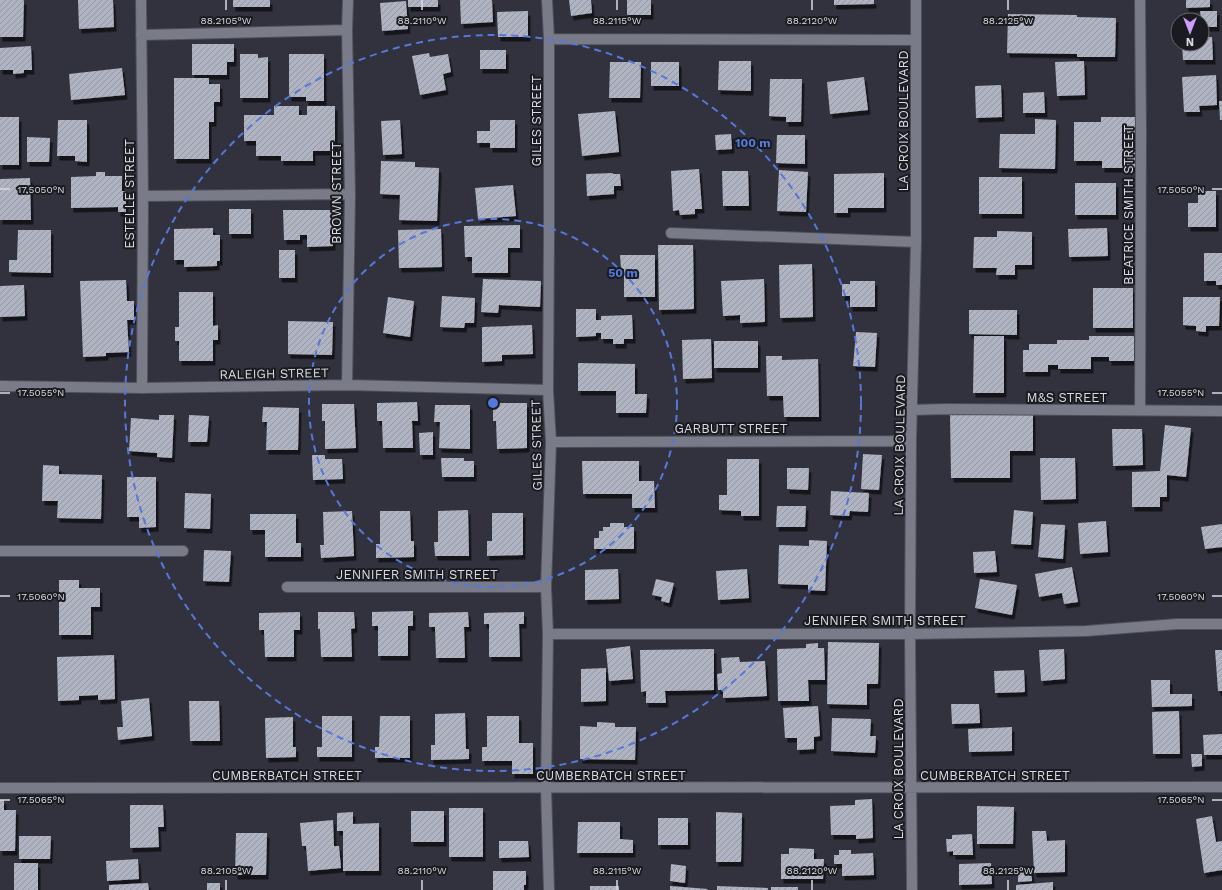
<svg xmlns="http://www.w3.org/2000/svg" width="1222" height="890" viewBox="0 0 1222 890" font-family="'Work Sans',sans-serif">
	<defs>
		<pattern id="building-hatch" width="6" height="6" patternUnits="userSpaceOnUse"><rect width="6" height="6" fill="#b0b3c1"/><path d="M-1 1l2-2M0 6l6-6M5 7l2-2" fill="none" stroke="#9496a2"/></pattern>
		<filter id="shadow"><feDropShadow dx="2.5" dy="4.5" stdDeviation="0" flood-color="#0009"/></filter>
	</defs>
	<rect width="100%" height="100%" fill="#31323e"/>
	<path fill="url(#building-hatch)" filter="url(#shadow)" d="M0 0H24L23 37H0Z
		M78 0H113L114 27 79 29Z
		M233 0H270V7H233Z
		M408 0H438V7H408Z
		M460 0H492L493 22 461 24Z
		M569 0H591L592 13 571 16Z
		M627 0H651V15H627Z
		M834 0H874V4L834 5Z
		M1186 0H1210V7L1186 8Z
		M406 1 408 29 382 31 380 3Z
		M528 11V37H498L497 12Z
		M1200 11H1217V27H1202Z
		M1008 14 1077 15V17L1116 18 1115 57H1077V54L1007 53Z
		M1202 37H1212L1213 60H1183L1182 44H1202Z
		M192 44H234V62H227V75H192Z
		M31 46 32 70H24V73L13 74V70H0V48Z
		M480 50H506V69H480Z
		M429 53 430 57 448 54 451 72 443 74 446 90 420 95 412 56Z
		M240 54H258V58L268 57V98H240Z
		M289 54H324V101H306V97H289Z
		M719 61H751V91L718 90Z
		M1084 61 1085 95 1057 96 1055 62Z
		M610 62H641L640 98H609Z
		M651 62H679V86H651Z
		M122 68 125 95 71 100 69 74Z
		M1216 75 1217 105 1199 106 1200 112H1184L1182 77Z
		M864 77 868 110 830 114 827 82Z
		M174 78H209V84H220V102H214V122H209V159H174Z
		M770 79H802L801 122H786V117L769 116Z
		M1001 85 1002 117 976 118 975 86Z
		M1044 92 1045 113H1023V93Z
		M1219 101H1222V120H1220Z
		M274 106H299V115H307V106H335V151H313V161H281V156H256V141H244V115H274Z
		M615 111 619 152 582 156 578 114Z
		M0 117H19V165H0Z
		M1101 117H1136V168H1102V161H1074V122H1101Z
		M1035 119 1056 120 1055 169 999 168 1000 134H1035Z
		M58 120H87V162L75 161V156H57Z
		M400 120 402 154 383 155 381 121Z
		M490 120H515V148H490V143H477V131H490Z
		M731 134 732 149 716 150 715 135Z
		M777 135H805V164L776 163Z
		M27 137 50 138 49 162H27Z
		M381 161 415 162V167L439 168 437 221 399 220 400 195 380 194Z
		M699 169 702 209H695V214L680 215 679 210 673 211 671 171Z
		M779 170 808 172 806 212 777 211Z
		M722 171H748L749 206H723Z
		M96 172H105V176H122V191H126V212H118V207L71 208V177L96 176Z
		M613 173V174H620L621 186H614V194L587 196 586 174Z
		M884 173V208H848V213H834V174Z
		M979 177H1022V214H979Z
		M30 178 31 220H0V179Z
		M1075 183H1116V215H1075Z
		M513 185 516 216 478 219 475 188Z
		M1198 191H1216V227H1188V203H1198Z
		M229 209H251V234H229Z
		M283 210H333V246L307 247V235H300V240H284Z
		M520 225V248H508V273H472V257H465L464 226Z
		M213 228V235H220V261H217V266L184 267V260H174V229Z
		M1107 228 1108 256 1069 257 1068 229Z
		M441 229 442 267 399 268 398 230Z
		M18 230H51V273L9 272V260H17Z
		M997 231 1032 232V265H1015V275H996L997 268H973L974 237H997Z
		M658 245H693L694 309 659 310Z
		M279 250H295V278H279Z
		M1204 253H1222V285H1216V281H1204Z
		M620 255H655V297H624V269H621Z
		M812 264 813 317 780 318 779 265Z
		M483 279 541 281 540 307 499 305 498 313 481 312Z
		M764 279 765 322 740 323V315L723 316 721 281Z
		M126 280 127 301H134V320H127L129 352 106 353V356L83 357 80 281Z
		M850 281H875V307H850V296H842V284H850Z
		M24 285 25 316 0 317V286Z
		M1093 288H1133V328H1093Z
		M179 292H213V326L218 325V340H213V361H179V341H175V327H179Z
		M442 296 475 298 474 323H465L464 328 440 327Z
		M388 297 414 301 410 337 383 333Z
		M1183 297H1220L1219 326H1206V332L1196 331V326L1183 325Z
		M576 309H596V320H601V316L632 315 633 339H624V344H613V339H601V333H596V336L576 337Z
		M969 310H1017V335L969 334Z
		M288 321 333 322 332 355 288 354Z
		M532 325 533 354 502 355V361L482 362V327Z
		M856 332 877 333 875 367 853 366Z
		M974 336H1004V393H973Z
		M1089 336H1134V361H1109V357H1091V369H1058V365H1048V372H1023V350H1029V344H1057V340H1089Z
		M711 339 712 378 683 379 682 340Z
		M714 341H758V368H714Z
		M766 356H782V360L818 359 819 417H784L783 396H767Z
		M578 363 635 364V394H647L646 413H616V391H578Z
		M417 402 418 421H412L413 448H383L382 421H377V403Z
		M493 403H527V448L497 449 496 421H493Z
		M322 404H354L356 448 325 449V421H322Z
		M435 405H470V449L439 448 440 422H434Z
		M263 407 299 408 298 450H266L267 422H262Z
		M1033 412V451H1010V478H951L950 413Z
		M159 415H174L172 458 157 457V453L129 451 131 418 159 420Z
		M189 415 209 416 207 442H188Z
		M1165 425 1191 428 1186 477 1167 475V497H1160V507H1132V472L1160 471Z
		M1112 429H1142L1143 465 1113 466Z
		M433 432V455H420L419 433Z
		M863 454 882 455 879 490 861 489Z
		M312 455H325V459H342L343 479 313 480Z
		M441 458H464V461H474V477H442Z
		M1040 458H1075L1076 499 1041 500Z
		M727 459H759V516H741V511L719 510V495H727Z
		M582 461H639V481H654L655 508H632V494H583Z
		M43 465 59 466V474L102 475 101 519 57 518 58 501H42Z
		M787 468H809L808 490 787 489Z
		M127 477H156V527L139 528V517H127Z
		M831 491 869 493 868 512 850 511 849 516 830 515Z
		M185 493 211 494 210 529 184 528Z
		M777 506H806L805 527H776Z
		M468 510 469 556H435L434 542H438V511Z
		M1014 510 1033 512 1031 545 1011 544Z
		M352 511 354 556 321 558 320 545H324L323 512Z
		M380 511H410L411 541H414V557L376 558V544H380Z
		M492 513H523V555L487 556V541H492Z
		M250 514H296V543H301V557H265V530H250Z
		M1106 521 1108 552 1080 554 1078 523Z
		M610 523H624V527H634V549H594V538H599V531H603V527H610Z
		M1041 524 1065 525 1063 559 1038 557Z
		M1222 524V547L1205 549 1201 527Z
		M809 540 827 541 825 591 808 590V585L778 584 779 545 809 546Z
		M204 550 231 551 229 582 203 581Z
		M995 551 997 572 974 573 973 552Z
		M1072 567 1078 602 1064 604 1062 593 1039 597 1035 574Z
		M618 569 619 599 585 600V570Z
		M747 569 749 598 718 600 716 571Z
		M656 579 674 583 669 603 661 601 662 597 652 595Z
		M980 579 1017 585 1012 615 975 608Z
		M59 580H79V588H100V607H91V635H59Z
		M413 611V626H408V656H378V626H372V612Z
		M300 612V630H294V657H265L264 630H259V613Z
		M318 612H354L355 628 351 629 352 657H321L320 629H318Z
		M468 612 469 627H464L465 658H436L435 627H429V613Z
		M524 612V624H519L520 657H489V624H484V613Z
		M828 642 879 643 878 684H867V705L827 704Z
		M818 643V648H824L825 680H808L809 701H778L777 649 806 648V644Z
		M630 646 633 679 609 681 606 649Z
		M714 649V690L665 691 666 703H646V691L641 692 640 650Z
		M1064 649 1065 679 1041 681 1039 650Z
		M1215 650H1222V691H1218Z
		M114 655 115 699 98 700V695L79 696V700L58 701 57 657Z
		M739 657 740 662 765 661 767 696 723 698V690H718L717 674 722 673 721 658Z
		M606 668V701L581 702V669Z
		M1024 670 1025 692 995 693 994 671Z
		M1151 680H1170V694H1192V706L1152 707Z
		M149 698 152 736 118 740 117 727H123L121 701Z
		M189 701H219L220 741H190Z
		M951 704H979L980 723 952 724Z
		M818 706 820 736 814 737V749L797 750V738H785L783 708Z
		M1179 711 1180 754H1153L1152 712Z
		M465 713 466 749H469V759L431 760V745H435V714Z
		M322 716H352V757H317V747H322Z
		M380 716H410V758H375V747H379Z
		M487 716H519V743H533V774H512V761H482V747H487Z
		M293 717V747H296V757L266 758 265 718Z
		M832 718 871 719 870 736H876L875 753 831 751Z
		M597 722 615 723V727H636L635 760 580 759V726L597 727Z
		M1012 727V751L969 752 968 729Z
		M1222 734V755H1204L1203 735Z
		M1191 754H1202V766L1192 767Z
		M872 799 873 838 856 839V835H831L830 806 855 805V800Z
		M0 800H4V810H16L15 851H0Z
		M130 805H163L164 827H158L159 847 130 848Z
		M977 806 1014 807 1013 844H977Z
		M449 808H483V857H449Z
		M411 811H444V842H411Z
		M353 812V824L379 823V871H343V831H337V813Z
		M716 812 742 813 741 862H716Z
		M1212 816 1216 842 1222 841V870L1204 873 1196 819Z
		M658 818H688V845H658Z
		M333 820 334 846H339L341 868 308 871 306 846H302L300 823Z
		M578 822H620V839L633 840V853H577Z
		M1032 831H1046L1047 841 1065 840V872L1034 873Z
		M236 833H267L266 875H235Z
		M972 834 973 855H953V851L947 852 946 839H952V835Z
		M19 836H51L50 859H19Z
		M499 841H528L529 857 499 858Z
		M789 848 814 849V859H824L823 879H781V854H789Z
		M839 850H851V854L873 853 874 875 842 876V864H834V855H839Z
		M138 859 139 879 107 881 106 861Z
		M14 863H38V890H14Z
		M991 863 992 884 959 885V864Z
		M671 864 686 866 685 883 670 881Z
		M1031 868 1032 881 1018 882V870Z
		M493 871H526V885H524V890H493Z
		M1053 882V890H1016V885Z
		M148 883 149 890H109V885Z
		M207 883H220V890H207Z
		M590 886H619V890H590Z
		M670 886 708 889 707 890H670Z
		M717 886 768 888V890H717Z
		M771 887H798V890H771Z"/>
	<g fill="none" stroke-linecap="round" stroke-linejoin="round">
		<g stroke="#4f5059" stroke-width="12">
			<path id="minor" d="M141 0 143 196 142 388
				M547 0 549 39V235L548 390 551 442 546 587 548 634 546 788 549 890
				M1140 0 1141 131 1140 410
				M141 35 347 30
				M549 39 916 40
				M143 196 350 194
				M671 233 916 242
				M347 385 350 194 347 30 348 0
				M0 386 142 388 347 385 548 390
				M912 410 945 409 1222 411
				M551 442 911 441
				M0 551H183
				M287 587H546
				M548 634H910L1086 631 1177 624H1222
				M0 788 1222 787
				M912 890 910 634 911 441 916 242V0"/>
		</g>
		<use href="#minor" stroke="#797b88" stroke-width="10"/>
	</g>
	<path fill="none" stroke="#d9dae1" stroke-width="1.5" d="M226 0V10M422 0V10M617 0V10M812 0V10M1008 0V10M0 189H10M1212 189H1222M0 393H10M1212 393H1222M0 596H10M1212 596H1222M0 800H10M1212 800H1222M226 880V890M422 880V890M617 880V890M812 880V890M1008 880V890"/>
	<g fill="none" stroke="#5578db" stroke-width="2" stroke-dasharray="7 5">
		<circle cx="493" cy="403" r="184"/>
		<circle cx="493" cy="403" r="368"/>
	</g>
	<g text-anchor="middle" stroke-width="4" stroke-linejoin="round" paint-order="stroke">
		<g font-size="13" fill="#d9dae1" stroke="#1a1b20">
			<text transform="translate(536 121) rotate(-90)" y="5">GILES STREET</text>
			<text transform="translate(903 121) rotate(-90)" y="5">LA CROIX BOULEVARD</text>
			<text transform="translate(336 193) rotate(-90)" y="5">BROWN STREET</text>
			<text transform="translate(129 194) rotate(-90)" y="5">ESTELLE STREET</text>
			<text transform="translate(1128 205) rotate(-90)" y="5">BEATRICE SMITH STREET</text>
			<text transform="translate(274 373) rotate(-1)" y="5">RALEIGH STREET</text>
			<text x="1067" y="402">M&amp;S STREET</text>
			<text x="731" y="433">GARBUTT STREET</text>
			<text transform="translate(536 445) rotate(-91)" y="5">GILES STREET</text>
			<text transform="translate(899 445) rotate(-89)" y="5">LA CROIX BOULEVARD</text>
			<text x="417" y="579">JENNIFER SMITH STREET</text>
			<text x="885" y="625">JENNIFER SMITH STREET</text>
			<text transform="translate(898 769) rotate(-90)" y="5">LA CROIX BOULEVARD</text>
			<text x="287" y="780">CUMBERBATCH STREET</text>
			<text x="611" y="780">CUMBERBATCH STREET</text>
			<text x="995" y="780">CUMBERBATCH STREET</text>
		</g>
	</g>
	<g font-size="10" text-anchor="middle" fill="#d9dae1" stroke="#1a1b20" stroke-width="4" stroke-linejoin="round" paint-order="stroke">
		<text x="226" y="24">88.2105°W</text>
		<text x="422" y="24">88.2110°W</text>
		<text x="617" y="24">88.2115°W</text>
		<text x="812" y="24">88.2120°W</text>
		<text x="1008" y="24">88.2125°W</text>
		<text x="1181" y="193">17.5050°N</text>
		<text x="41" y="193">17.5050°N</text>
		<text x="1181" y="396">17.5055°N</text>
		<text x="41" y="396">17.5055°N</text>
		<text x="1181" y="600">17.5060°N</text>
		<text x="41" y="600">17.5060°N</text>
		<text x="1181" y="803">17.5065°N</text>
		<text x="41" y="803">17.5065°N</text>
		<text x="226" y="874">88.2105°W</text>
		<text x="422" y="874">88.2110°W</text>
		<text x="617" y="874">88.2115°W</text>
		<text x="812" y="874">88.2120°W</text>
		<text x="1008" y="874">88.2125°W</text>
	</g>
	<circle cx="493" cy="403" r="6" fill="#5578db" stroke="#1a1b20" stroke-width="2"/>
	<g font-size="12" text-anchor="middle" font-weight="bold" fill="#5578db" stroke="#1a1b20" stroke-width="4" stroke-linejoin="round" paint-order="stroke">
		<text x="753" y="147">100 m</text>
		<text x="623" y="277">50 m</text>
	</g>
	<g transform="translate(1190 32) rotate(180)"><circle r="19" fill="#1a1b20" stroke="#66676d"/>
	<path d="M0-3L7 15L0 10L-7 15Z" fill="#d09dff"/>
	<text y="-6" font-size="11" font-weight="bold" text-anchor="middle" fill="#d9dae1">N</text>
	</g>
</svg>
